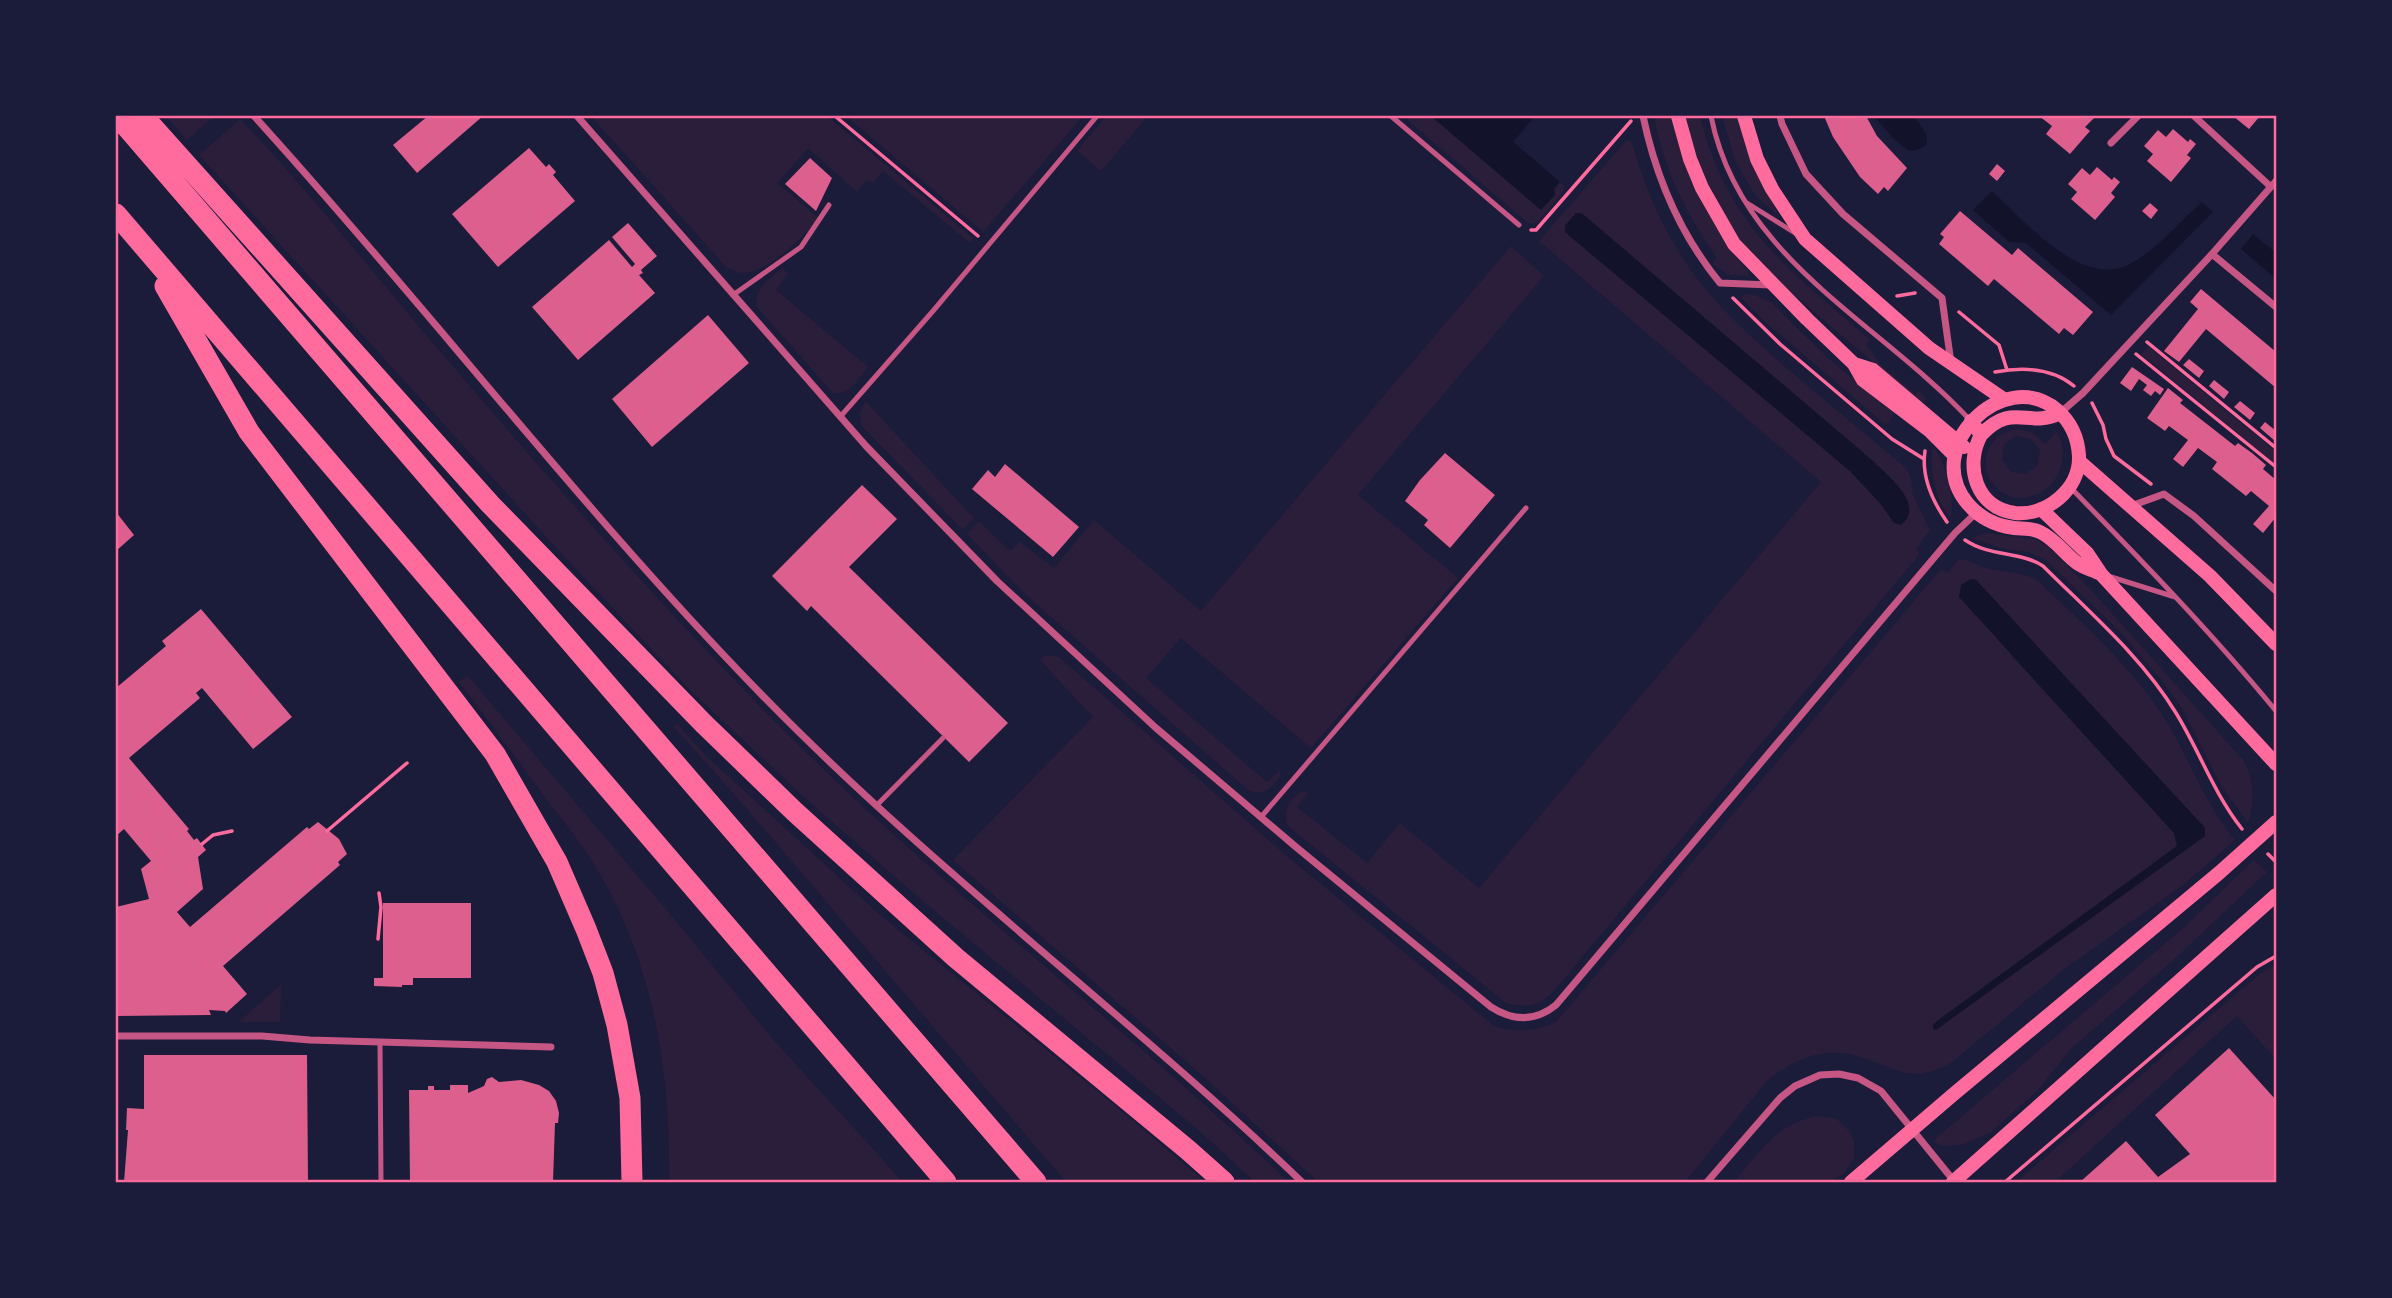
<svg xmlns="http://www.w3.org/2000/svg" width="2392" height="1298" viewBox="0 0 2392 1298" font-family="Figtree,sans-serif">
	<rect width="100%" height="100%" fill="#1b1b3a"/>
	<path fill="#2a1e3b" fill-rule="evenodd" d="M166 116H214L187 140Z
		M591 116H827L973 238 970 243 883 171 873 183 867 180 857 192 808 148 777 183 819 218C805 236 767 273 743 273 738 273 731 269 727 268Z
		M846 116H1083L983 232Z
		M1106 116H1148L1101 171 1077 151Z
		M1403 116H1431L1541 209 1560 182 1564 186 1563 192 1538 222 1533 224 1528 223Z
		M1654 116H1672C1683 175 1711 226 1749 273V276L1728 275 1712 263 1717 258C1687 215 1663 168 1654 116Z
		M1685 116H1700C1727 226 1789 270 1870 340L1866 344 1881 365 1915 394 1918 391 1926 398 1922 404 1773 277 1739 240 1707 186 1696 156Z
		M1722 116H1739C1746 151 1760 180 1777 212L1776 214 1754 194 1735 160Z
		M240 119C306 187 365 263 427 336 532 459 640 583 753 699 920 873 1114 1016 1289 1182H1255L1196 1128 925 903 804 797 690 690 560 552 199 155Z
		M1631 140C1643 182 1659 221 1682 257 1712 304 1754 340 1796 376 1833 407 1870 438 1906 468L1911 477 1913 495 1930 530 1916 549 1920 554 1552 993C1538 1007 1524 1008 1506 1003L1288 826C1282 812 1290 795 1305 791L1308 793 1297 807 1367 863 1400 823 1479 888 1821 482 1539 241 1625 142ZM1576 213H1582L1873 461 1879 502 1850 471 1565 232V226Z
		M1511 246 1544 276 1358 495 1458 578 1311 748 1181 638 1146 678 1267 782 1280 771V777C1270 789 1263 798 1247 789L1025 594 967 534 979 521 1010 551 1020 542 1054 568 1094 520 1201 611Z
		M782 268 788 273 776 290 868 367C858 378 849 397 833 393L757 307C752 289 770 279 782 268Z
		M1745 294 1755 295 1772 303 1830 360 1895 413 1886 425 1770 326 1741 298Z
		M2148 346 2276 452V465L2141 354Z
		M866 402 974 518 963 530 862 426C858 417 860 410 866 402Z
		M2019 429 2031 432 2045 444 2057 432C2082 479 2021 523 1991 481 1985 472 1984 460 1988 450 1994 437 2005 430 2019 429ZM2016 436 2031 439 2040 450 2038 465 2025 474 2011 472 2002 460 2004 445Z
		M1932 449H1935C1945 462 1957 504 1950 518 1935 498 1930 474 1932 449Z
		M1985 533 2035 539 2050 548 2093 592 2244 761C2254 782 2255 801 2248 823L2221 785 2181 707 2163 682 2123 635 2045 559 2028 552 2004 549 1972 538Z
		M1959 559C1969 559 1977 566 1987 568 2004 573 2021 571 2037 580 2080 621 2125 660 2159 710 2188 752 2202 801 2235 840L2183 885 2063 970 1952 1062C1913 1084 1901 1071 1864 1058 1828 1045 1794 1058 1767 1081L1685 1182H1318L1204 1077 953 860 1093 717 1040 660 1046 655 1059 657 1288 857 1494 1026C1513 1033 1538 1031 1556 1022L1937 574 1942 569 1947 573ZM1971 579 1976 580 2205 828V836L1933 1026 2177 846 2174 833 2012 656Z
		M467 675 671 915 772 1038 903 1182H669C671 1070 653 958 592 861 578 839 561 818 545 797 516 758 488 720 459 682Z
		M676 723 705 755 880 915 1124 1113 1205 1182H1066L747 809 674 727Z
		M2254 860 2267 872 2170 963 2072 1048 2037 1091 1990 1133 1962 1145 1944 1146 1935 1143V1139L2182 929Z
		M2276 964V1059L2237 1016 2055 1182H2016L2257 976Z
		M281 985 280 1022H238Z
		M1818 1116 1837 1119 1850 1132 1854 1140V1158L1845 1172 1831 1182H1734C1761 1151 1775 1124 1818 1116Z"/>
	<path fill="#12122b" d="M1431 116H1535L1513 142 1560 182 1554 188 1555 195 1541 210Z
		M1874 116H1912C1925 128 1939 149 1909 151L1894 139Z
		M1992 191C2025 221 2082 291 2132 263 2158 248 2180 222 2202 202L2213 212 2111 315 2026 243 2009 242 1973 210Z
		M1576 213H1581L1873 461C1888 476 1926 505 1901 525L1894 523 1879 502 1850 471 1565 232V226Z
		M2253 234 2276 253V279L2241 249Z
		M1971 579 1976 580 2205 828V836L1936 1030 1933 1029V1025L1937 1021 2177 846 2174 833 1959 597 1961 585Z"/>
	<path fill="#dd5f8e" d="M428 116H483L417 173 393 145Z
		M1824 116H1866L1877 136 1907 168 1888 191 1884 187 1878 194 1860 177 1833 137Z
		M2039 116H2093L2095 117 2085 127 2090 131 2070 154 2046 134 2052 126Z
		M2233 116H2260L2249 129Z
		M2173 129 2188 142 2190 139 2196 144 2187 155 2191 158 2171 182 2147 161 2153 154 2144 146 2158 130 2166 137Z
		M529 148 546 167 549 164 556 172 553 175 575 201 498 267 452 214Z
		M810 158 832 178 816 211 785 184Z
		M1997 164 2005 171 1997 181 1989 174Z
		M2097 167 2112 180 2114 177 2120 182 2111 193 2115 197 2095 220 2071 199 2077 192 2068 184 2082 168 2090 175Z
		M2150 203 2158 210 2151 219 2142 211Z
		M1960 211 2012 255 2018 248 2093 312 2073 335 2064 328 2059 334 1994 279 1988 286 1939 244 1944 237 1940 234Z
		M628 223 657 256 641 270 643 273 639 275 655 293 578 360 532 307 609 240 632 267 635 264 612 237Z
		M2201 289 2276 352V388L2206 329 2179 362 2164 351 2198 309 2190 302Z
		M708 315 749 363 652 447 612 399Z
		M2189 359 2204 371 2199 378 2183 365Z
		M2132 367 2164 389 2160 395 2155 391 2151 396 2143 390 2147 385 2139 379 2131 391 2120 383Z
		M2214 380 2229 392 2224 399 2209 386Z
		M2168 388 2183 400 2180 403 2235 446 2238 443 2252 453 2266 465 2263 469 2276 480V517L2263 533 2253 524 2269 506 2251 491 2246 496 2212 469 2217 462 2198 448 2183 467 2173 459 2188 440 2169 426 2165 431 2147 418Z
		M2240 401 2255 413 2250 420 2234 407Z
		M2265 422 2276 431 2275 441 2260 428Z
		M1445 453 1495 495 1450 548 1424 525 1428 520 1405 501 1420 480Z
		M1005 464 1079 527 1053 557 972 489 988 470 995 477Z
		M862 485 897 519 849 567 1008 723 969 762 811 606 807 611 772 576Z
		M116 512 134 535 116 551Z
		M201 609 292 717 253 749 202 688 196 693 200 698 129 758 189 829 187 831 194 840 197 838 206 850 198 857 203 889 177 912 190 927 307 827 309 829 318 822 339 839 347 854 338 862 340 865 223 966 247 994 226 1013 225 1011 209 1010 211 1015 116 1016V907L149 899 141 869 151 861 124 829 116 836V688L166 646 162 641Z
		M383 903H471V978H413V985H402V987L374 986V978H383Z
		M2229 1048 2276 1100V1182H2080L2126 1141 2158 1177 2190 1154 2155 1115Z
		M144 1055H307L308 1182H124L128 1130H126L127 1108 144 1109Z
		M492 1077 499 1082 521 1080 539 1085 549 1091 556 1101 559 1113 558 1123H555L553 1182H410L409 1090H428V1086H434V1090H450V1085H468V1093L484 1086 487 1079Z"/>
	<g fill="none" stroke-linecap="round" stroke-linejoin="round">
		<path stroke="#ff6b9d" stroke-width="3.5" d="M835 116 978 236
			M1531 230H1536L1631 121
			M1897 296 1915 293
			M1733 298 1780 344 1892 439 1924 459
			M1959 312 1999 345 2007 370
			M2147 342 2276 448
			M2136 354 2276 467
			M1995 372C2022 367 2051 367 2074 386
			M2092 403 2103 425 2106 439 2114 456 2151 484
			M1925 451C1921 477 1933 502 1947 522
			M1965 540C1990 557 2020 551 2043 566 2089 612 2142 657 2176 713 2200 752 2213 792 2242 829
			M327 831 407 763
			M202 844 213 835 232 831
			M2268 854 2276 862
			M378 939 381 907 379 893
			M2005 1182 2257 967 2276 956"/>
		<path stroke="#c65784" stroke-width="5" d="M1391 116 1519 225
			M1711 116C1739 259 1878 321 1969 419
			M1747 203 1795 233
			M733 295 801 247 829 205
			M840 417 933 311 1097 116
			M2070 487C2141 560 2212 633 2276 711
			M2108 576 2175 597
			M876 806 943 738
			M1261 817 1526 508
			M380 1042 381 1182"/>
		<path stroke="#c65784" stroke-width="7" d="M254 116C426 305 582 510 760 693 930 868 1127 1014 1302 1182
			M577 116 866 446 997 581 1156 728 1296 847 1491 1007C1513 1021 1535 1022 1556 1005L1955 533 1976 513
			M1643 116C1656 178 1679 233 1720 283L1771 285
			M1780 116 1782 124 1806 174 1843 214 1942 298 1951 363
			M2194 116 2271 187
			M2111 143 2138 116
			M2212 254 2276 307
			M2060 413 2083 393 2212 254 2276 181
			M2131 506 2164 494 2194 516 2276 591
			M116 1036H262L310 1040 551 1047
			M1707 1182 1780 1098 1795 1086 1820 1075 1839 1074 1858 1078 1881 1091 1954 1181"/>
		<path stroke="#ff6b9d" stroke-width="14" d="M1678 116 1690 159 1702 188 1734 244 1807 319 1854 364 1863 380 1930 431 1954 455
			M1744 116 1757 159 1772 189 1805 239 1929 348 2005 400
			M1854 364 1873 370 1964 447
			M1971 421 1981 435C1964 466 1976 508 2015 513 2047 516 2080 489 2079 456 2078 438 2071 422 2057 410 2003 365 1920 448 1968 504 1980 518 1997 526 2014 528 2023 529 2032 528 2040 532 2055 539 2064 553 2077 563 2084 568 2093 570 2101 574
			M1981 435C2012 401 2029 429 2060 413
			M2079 461 2210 576 2276 644
			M2041 509 2087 553 2101 574 2276 764
			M1851 1182 1955 1093 2219 873 2276 822
			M1953 1182 2276 895"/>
		<path stroke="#ff6b9d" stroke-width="21" d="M117 116 1036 1182
			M143 116 490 504 704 724 795 812 956 958 1188 1150 1224 1182
			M116 214 946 1182
			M165 286 249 432 495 754 557 862 586 929 603 973 617 1025 630 1098 632 1182"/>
	</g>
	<rect width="2392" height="1298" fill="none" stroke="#1b1b3a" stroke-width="234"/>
	<rect x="117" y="117" width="2158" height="1064" fill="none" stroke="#ff6b9d" stroke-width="2.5"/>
</svg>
